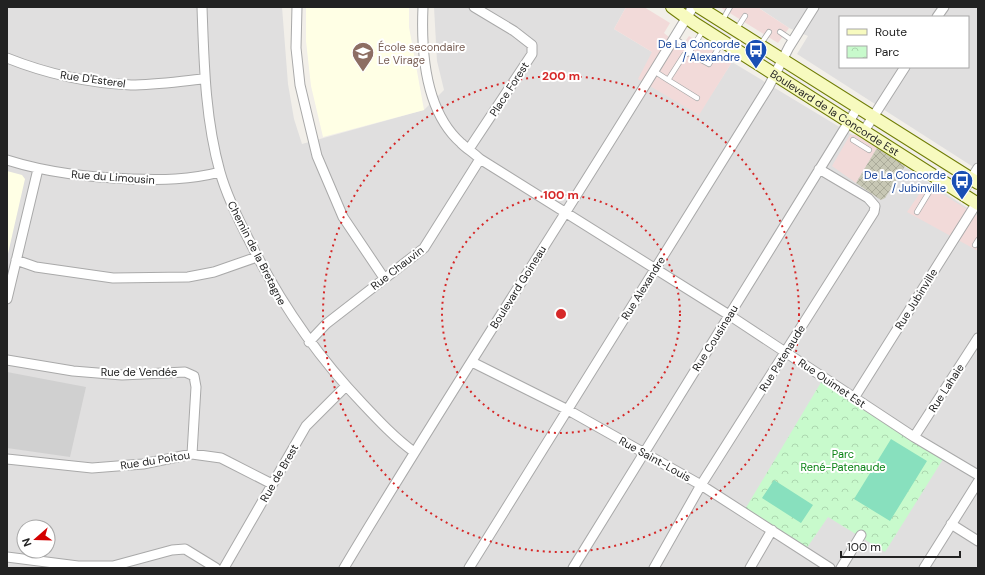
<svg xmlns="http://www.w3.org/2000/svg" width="985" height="575" viewBox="0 0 985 575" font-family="'DM Sans',sans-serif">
	<defs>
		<pattern id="construction-cross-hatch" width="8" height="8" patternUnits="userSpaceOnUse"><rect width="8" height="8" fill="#c7c7b4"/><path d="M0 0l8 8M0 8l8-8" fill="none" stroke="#abab9a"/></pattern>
		<pattern id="park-crowns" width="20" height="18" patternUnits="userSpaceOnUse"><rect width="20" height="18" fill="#c8facc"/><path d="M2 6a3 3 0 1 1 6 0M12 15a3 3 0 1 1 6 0" fill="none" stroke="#acd6af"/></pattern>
	</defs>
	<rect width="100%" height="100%" fill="#f2efe9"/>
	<path fill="#e0dfdf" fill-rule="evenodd" d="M7 7H282L288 84 294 119 302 144 424 110 444 90 437 61 434 7H626L614 29 652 52 698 115 732 62 904 166 978 215V564L976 568H7ZM24 527H48V551H24Z
		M760 7H978V170L797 54 808 36 789 28 759 8ZM840 17H968V67H840Z"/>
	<path fill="#f2dad9" d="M626 7H644L670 23 664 33 681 47 689 36 732 62 699 115 638 79 652 52 614 29Z
		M720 7H760V9L789 28 778 43Z
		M850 135H856L877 148 856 183 832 166Z
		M926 184 978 216V251L907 212Z"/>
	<path fill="#ffffe5" d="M306 7H409V27L424 110 323 137 311 86 306 41Z
		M7 171 22 175 25 179 7 258Z"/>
	<path fill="#d0d0d0" d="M7 372 86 387 70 457 7 448Z"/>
	<path fill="url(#construction-cross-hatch)" d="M877 148 905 166 885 198 881 200 856 183Z"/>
	<path fill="url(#park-crowns)" d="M823 379 945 456 885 552 828 517 804 552 744 511Z"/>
	<path fill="#88e0be" d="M891 439 927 461 890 521 854 499Z
		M774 480 813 505 801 523 762 498Z"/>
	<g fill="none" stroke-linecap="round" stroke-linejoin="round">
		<g stroke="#a9a9a9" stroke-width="6">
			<path id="lane" d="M722 21 730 7
				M704 29 689 53 709 64 722 42
				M736 30 745 16
				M780 32 793 41
				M760 45 769 32
				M654 71 668 80 684 55 689 53 686 46 674 38
				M668 80 697 98
				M853 140 869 150
				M917 212 937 179
				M975 245 978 240"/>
		</g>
		<g stroke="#a9a9a9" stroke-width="11">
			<path id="street" d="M202 7C204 63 205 118 220 172 227 197 239 221 251 244 281 304 317 356 363 404 379 421 395 438 414 452
				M297 7 296 48 300 85 317 156 343 217 384 278
				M423 7C421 52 425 111 461 143 467 149 474 153 480 159L729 315 914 437 978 475
				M937 17 944 7
				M7 58C47 74 89 83 131 85 155 85 181 81 204 79
				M864 131 905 67
				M469 149 532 54V45L514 31 474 7
				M7 160C48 173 89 177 131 179 162 180 190 180 220 172
				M962 193 978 168
				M16 260 36 267 113 278 188 277 214 272 257 257
				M7 299 38 169
				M309 342 326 324 424 248 480 159
				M7 360 73 371 122 375 185 372 194 376 196 387 192 454
				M472 362 568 410 701 485 830 568
				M854 398 978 201
				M914 437 978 338
				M7 459 92 468 143 464 192 454 221 458 272 484
				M951 524 978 541
				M7 557 78 566H113L172 550 185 549 216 568
				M224 568 306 426 346 386
				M344 568C457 379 579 196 693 7
				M469 568 769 86 789 47 814 7
				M573 568 858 107
				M654 568 701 485 874 212 875 206 868 198 819 169
				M750 568 772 530
				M841 568 861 535
				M924 568 978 482"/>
		</g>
		<g stroke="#707d05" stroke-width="14">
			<g id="secondary">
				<path id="s1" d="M672 7 694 23 978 204"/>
				<path d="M699 7 978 183"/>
			</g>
		</g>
		<use href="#lane" stroke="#fff" stroke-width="4.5"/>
		<use href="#street" stroke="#fff" stroke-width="9"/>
		<use href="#secondary" stroke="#f7fabf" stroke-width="12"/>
	</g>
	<g fill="none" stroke="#d62828" stroke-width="2" stroke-dasharray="2 4">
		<circle cx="561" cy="314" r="119"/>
		<circle cx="561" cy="314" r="238"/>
	</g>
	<defs>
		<g id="bus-pin" transform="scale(1.15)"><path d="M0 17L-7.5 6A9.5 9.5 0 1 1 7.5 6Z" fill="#1a4fb4" stroke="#fff"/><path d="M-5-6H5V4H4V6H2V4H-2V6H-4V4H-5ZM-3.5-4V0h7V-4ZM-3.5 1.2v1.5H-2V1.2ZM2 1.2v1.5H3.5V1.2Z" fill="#fff"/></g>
		<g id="school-pin" transform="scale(1.15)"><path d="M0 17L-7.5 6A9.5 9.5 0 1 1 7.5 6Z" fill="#8d6e63" stroke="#fff"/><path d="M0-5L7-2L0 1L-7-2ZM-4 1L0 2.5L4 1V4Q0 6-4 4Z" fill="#fff"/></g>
	</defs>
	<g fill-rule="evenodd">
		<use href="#bus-pin" x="756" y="50"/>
		<use href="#school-pin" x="363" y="53"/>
		<use href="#bus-pin" x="962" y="181"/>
	</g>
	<g text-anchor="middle" stroke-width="4" stroke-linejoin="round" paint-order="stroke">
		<g font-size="11" fill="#164399" stroke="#fff" text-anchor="end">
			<text x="740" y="48">De La Concorde<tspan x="740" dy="13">/ Alexandre</tspan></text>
			<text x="946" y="179">De La Concorde<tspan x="946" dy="13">/ Jubinville</tspan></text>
		</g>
		<g font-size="11" fill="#785e54" stroke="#fff" text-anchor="start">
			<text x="378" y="51">École secondaire<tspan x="378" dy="13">Le Virage</tspan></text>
		</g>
		<g font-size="11" fill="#222" stroke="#fff">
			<text transform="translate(93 79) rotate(8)" y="4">Rue D'Esterel</text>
			<text transform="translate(509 89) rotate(-57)" y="4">Place Forest</text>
			<text dy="4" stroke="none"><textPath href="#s1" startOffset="194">Boulevard de la Concorde Est</textPath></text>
			<text transform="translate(113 177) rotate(4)" y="4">Rue du Limousin</text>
			<text transform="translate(257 253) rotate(63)" y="4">Chemin de la Bretagne</text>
			<text transform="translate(397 268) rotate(-38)" y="4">Rue Chauvin</text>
			<text transform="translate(518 287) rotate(-58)" y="4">Boulevard Goineau</text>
			<text transform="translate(643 288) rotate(-58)" y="4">Rue Alexandre</text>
			<text transform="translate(916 299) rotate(-58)" y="4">Rue Jubinville</text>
			<text transform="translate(715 338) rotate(-58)" y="4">Rue Cousineau</text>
			<text transform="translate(782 358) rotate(-58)" y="4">Rue Patenaude</text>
			<text x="139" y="376">Rue de Vendée</text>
			<text transform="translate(832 383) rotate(34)" y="4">Rue Ouimet Est</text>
			<text transform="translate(946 388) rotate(-57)" y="4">Rue Lahaie</text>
			<text transform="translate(655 459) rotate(29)" y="4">Rue Saint-Louis</text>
			<text transform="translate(155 460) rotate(-9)" y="4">Rue du Poitou</text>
			<text transform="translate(279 473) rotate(-60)" y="4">Rue de Brest</text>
		</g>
		<g font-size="11" fill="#0c8416" stroke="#fff">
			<text x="843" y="458">Parc<tspan x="843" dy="13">René-Patenaude</tspan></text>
		</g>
	</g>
	<circle cx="561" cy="314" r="6" fill="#d62828" stroke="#fff" stroke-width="2"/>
	<g font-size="12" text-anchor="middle" font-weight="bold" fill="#d62828" stroke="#fff" stroke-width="4" stroke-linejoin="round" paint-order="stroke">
		<text x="561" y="80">200 m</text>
		<text x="561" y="199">100 m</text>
	</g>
	<rect width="985" height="575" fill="none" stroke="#222222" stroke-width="16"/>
	<rect x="839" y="16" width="130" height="52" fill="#ffffff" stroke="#a7a7a7"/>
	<rect x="847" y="29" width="20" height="6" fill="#f7fabf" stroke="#a7a7a7"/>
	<text x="875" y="36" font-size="12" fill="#222222">Route</text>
	<rect x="847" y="46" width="20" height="12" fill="url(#park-crowns)" stroke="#a7a7a7"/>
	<text x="875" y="56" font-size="12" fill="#222222">Parc</text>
	<g transform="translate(36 539) rotate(250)"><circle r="19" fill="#ffffff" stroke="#a7a7a7"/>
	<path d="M0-3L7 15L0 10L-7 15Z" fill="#d40000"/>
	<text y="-6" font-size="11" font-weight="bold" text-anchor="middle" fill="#222222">N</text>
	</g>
	<path d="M841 551v6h119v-6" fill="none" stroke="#222222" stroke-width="2"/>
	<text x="847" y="551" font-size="12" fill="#222222" stroke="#ffffff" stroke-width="3" paint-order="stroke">100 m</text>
</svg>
